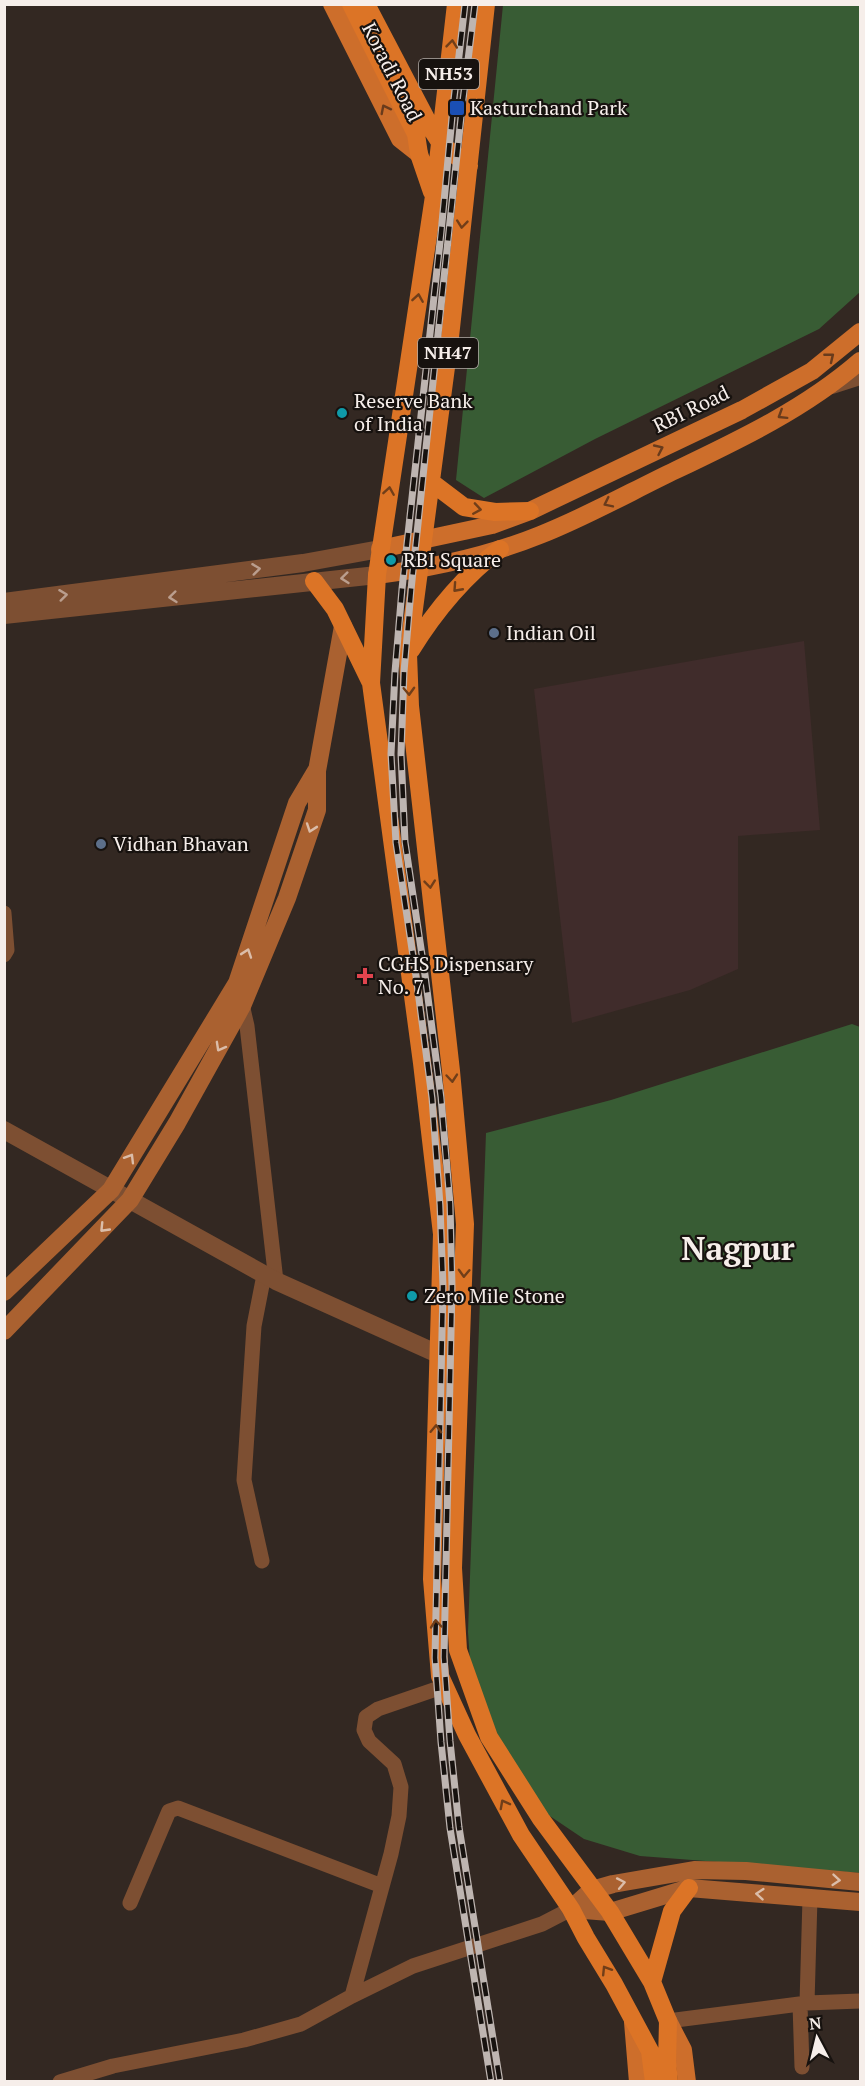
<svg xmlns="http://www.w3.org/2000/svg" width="865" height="2086" viewBox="0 0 865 2086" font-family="'PT Serif',serif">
	<rect width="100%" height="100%" fill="#332822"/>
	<path fill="#402c2b" d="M804 641 820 830 738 836V969L690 990 572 1023 534 689Z"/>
	<path fill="#385c34" d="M503 5H860V292L819 329 595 439 484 498 456 480Z
		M852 1024 860 1027V1873L640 1856 584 1839 532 1804 500 1742 470 1661 468 1632 486 1133 611 1100Z"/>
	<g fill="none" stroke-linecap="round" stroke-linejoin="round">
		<path stroke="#7d4f32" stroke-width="15" d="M4 913 7 950 4 955
			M241 1000 247 1026 276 1281
			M262 1561 244 1480 254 1326 264 1275
			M130 1903 169 1811 178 1808 382 1886
			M352 1996 413 1966 542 1924 571 1909
			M807 2003 810 1898
			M800 2004 802 2067
			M668 2021 807 2003 860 2001
			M60 2082 113 2066 244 2040 301 2024 352 1996 391 1854 399 1816 401 1787 394 1764 369 1741 364 1730 366 1717 378 1709 445 1686"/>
		<path stroke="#7d4f32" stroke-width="18" d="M832 385 860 376
			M4 602 303 563 380 549
			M4 615 377 575
			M4 1130 276 1281 438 1354"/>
		<path stroke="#aa6130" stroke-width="18" d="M4 1292 111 1190 237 983 297 803 316 771
			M4 1331 130 1200 177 1123 242 1006 287 898 317 810V771L343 626
			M571 1909 592 1890 613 1884 694 1870 746 1871 860 1882
			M571 1909 610 1912 689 1888 860 1902"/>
		<path stroke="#cd6e2b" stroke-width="18" d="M332 4 400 139 419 154
			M380 549 492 525 530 511 742 410 812 371 860 332
			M377 575C432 568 488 556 540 535 586 517 632 491 676 470 741 439 806 408 860 361
			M668 2021 683 2050 687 2082
			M633 2022 638 2082"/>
		<path stroke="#dc7426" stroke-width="18" d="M351 4 416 134 419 154 432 192
			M366 4 432 130 441 144 469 166
			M456 4 434 196 377 575 371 683 422 1063 442 1234 432 1579 440 1676 467 1735 521 1835 571 1909 586 1938 614 1984 650 2051 654 2082
			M486 4 450 337 408 654 410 706 451 1071 465 1224 453 1568 458 1650 489 1737 541 1819 610 1912 652 1982 668 2021 667 2062 669 2082
			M431 482 464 507 495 512 530 511
			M314 581 335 609 370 681
			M411 650C435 611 463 577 500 549
			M652 1982 672 1911 689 1888"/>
		<g stroke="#beb5b1" stroke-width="7">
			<path id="rail" d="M465 4 453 107 441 233 402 589 395 672 391 754 396 843 416 976 432 1098 440 1205 443 1287 435 1658 441 1742 450 1828 491 2082
				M475 4 462 108 411 590 404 672 401 754 405 842 425 975 441 1097 450 1204 452 1287 444 1657 450 1741 459 1827 500 2082"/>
		</g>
		<use href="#rail" stroke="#17120f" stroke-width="4.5" stroke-dasharray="14" stroke-linecap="butt"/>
	</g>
	<defs><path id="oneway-chevron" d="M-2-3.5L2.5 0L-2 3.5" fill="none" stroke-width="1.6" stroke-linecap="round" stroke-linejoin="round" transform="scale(1.5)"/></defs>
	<g stroke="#703e19">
		<use href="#oneway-chevron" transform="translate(452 44) rotate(-84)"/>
		<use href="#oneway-chevron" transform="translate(462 224) rotate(96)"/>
		<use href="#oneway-chevron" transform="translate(418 298) rotate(-81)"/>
		<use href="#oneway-chevron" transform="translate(389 491) rotate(-81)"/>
		<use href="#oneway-chevron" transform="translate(477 509) rotate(9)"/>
		<use href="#oneway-chevron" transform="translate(457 588) rotate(132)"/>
		<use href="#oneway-chevron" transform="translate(409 691) rotate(88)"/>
		<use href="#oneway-chevron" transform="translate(430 884) rotate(84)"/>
		<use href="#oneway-chevron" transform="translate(452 1078) rotate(85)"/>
		<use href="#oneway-chevron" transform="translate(464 1273) rotate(92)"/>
		<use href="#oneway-chevron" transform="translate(436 1429) rotate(-88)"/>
		<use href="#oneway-chevron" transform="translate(436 1624) rotate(-95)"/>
		<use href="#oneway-chevron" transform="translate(504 1804) rotate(-118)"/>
		<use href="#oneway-chevron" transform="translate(606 1970) rotate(-122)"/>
	</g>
	<g stroke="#693b1c">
		<use href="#oneway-chevron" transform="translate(385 109) rotate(-117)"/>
		<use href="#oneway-chevron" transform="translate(830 357) rotate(-39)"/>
		<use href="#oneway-chevron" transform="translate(782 415) rotate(148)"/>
		<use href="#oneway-chevron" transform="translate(659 449) rotate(-25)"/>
		<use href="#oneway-chevron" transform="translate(608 503) rotate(154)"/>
	</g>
	<g stroke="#ba9e8e">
		<use href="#oneway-chevron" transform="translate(256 569) rotate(-7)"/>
		<use href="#oneway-chevron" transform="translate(345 578) rotate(174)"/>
		<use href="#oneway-chevron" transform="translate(63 595) rotate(-7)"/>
		<use href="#oneway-chevron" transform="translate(173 597) rotate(174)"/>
	</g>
	<g stroke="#dbbda9">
		<use href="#oneway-chevron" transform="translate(311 828) rotate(109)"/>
		<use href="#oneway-chevron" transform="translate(247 953) rotate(-71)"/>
		<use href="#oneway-chevron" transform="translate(220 1047) rotate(119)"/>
		<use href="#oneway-chevron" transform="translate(130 1158) rotate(-59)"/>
		<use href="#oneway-chevron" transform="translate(104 1228) rotate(134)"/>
		<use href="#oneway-chevron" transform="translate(836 1880) rotate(5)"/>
		<use href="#oneway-chevron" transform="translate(621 1883) rotate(-11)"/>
		<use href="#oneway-chevron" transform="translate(760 1894) rotate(-175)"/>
	</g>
	<rect fill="#1a4fb4" stroke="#17120f" stroke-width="2" x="449" y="100" width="16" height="16" rx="3"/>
	<g fill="#0f9aa8" stroke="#17120f" stroke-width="2">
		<circle cx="342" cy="413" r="6"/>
		<circle cx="391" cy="560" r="6"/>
		<circle cx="412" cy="1296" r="6"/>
	</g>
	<g fill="#5c6f8a" stroke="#17120f" stroke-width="2">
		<circle cx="494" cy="633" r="6"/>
		<circle cx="101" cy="844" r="6"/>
	</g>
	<path fill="#e0444e" stroke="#17120f" stroke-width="2" d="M362 967h6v6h6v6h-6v6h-6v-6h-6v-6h6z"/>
	<g text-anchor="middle" stroke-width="4.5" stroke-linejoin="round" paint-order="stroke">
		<g fill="#17120f" stroke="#b3aca8" stroke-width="1.5">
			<rect x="419" y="59" width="60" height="30" rx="4.5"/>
			<rect x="418" y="338" width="60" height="30" rx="4.5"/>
		</g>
		<g font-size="18" font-weight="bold" fill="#f6eeea">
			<text x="449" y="80">NH53</text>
			<text x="448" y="359">NH47</text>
		</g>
		<g font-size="20" fill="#f6eeea" stroke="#17120f">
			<text transform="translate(392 72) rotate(63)" y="7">Koradi Road</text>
			<text transform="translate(691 409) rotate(-26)" y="7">RBI Road</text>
		</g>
		<g font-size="20" fill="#f6eeea" stroke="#17120f" text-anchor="start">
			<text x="470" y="115">Kasturchand Park</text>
			<text x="354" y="408">Reserve Bank<tspan x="354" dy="23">of India</tspan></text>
			<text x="403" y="567">RBI Square</text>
			<text x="506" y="640">Indian Oil</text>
			<text x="113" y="851">Vidhan Bhavan</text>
			<text x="378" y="971">CGHS Dispensary<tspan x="378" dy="23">No. 7</tspan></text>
			<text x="424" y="1303">Zero Mile Stone</text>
		</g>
		<g font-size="32" font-weight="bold" fill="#f6eeea" stroke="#17120f">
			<text x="738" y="1260">Nagpur</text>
		</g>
	</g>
	<rect width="865" height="2086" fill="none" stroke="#f6eeea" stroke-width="12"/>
	<g transform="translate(817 2038) rotate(353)" stroke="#17120f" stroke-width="4.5" paint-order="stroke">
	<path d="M0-4.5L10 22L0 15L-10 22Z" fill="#f6eeea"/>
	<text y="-9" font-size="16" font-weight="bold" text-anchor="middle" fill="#f6eeea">N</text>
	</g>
</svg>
